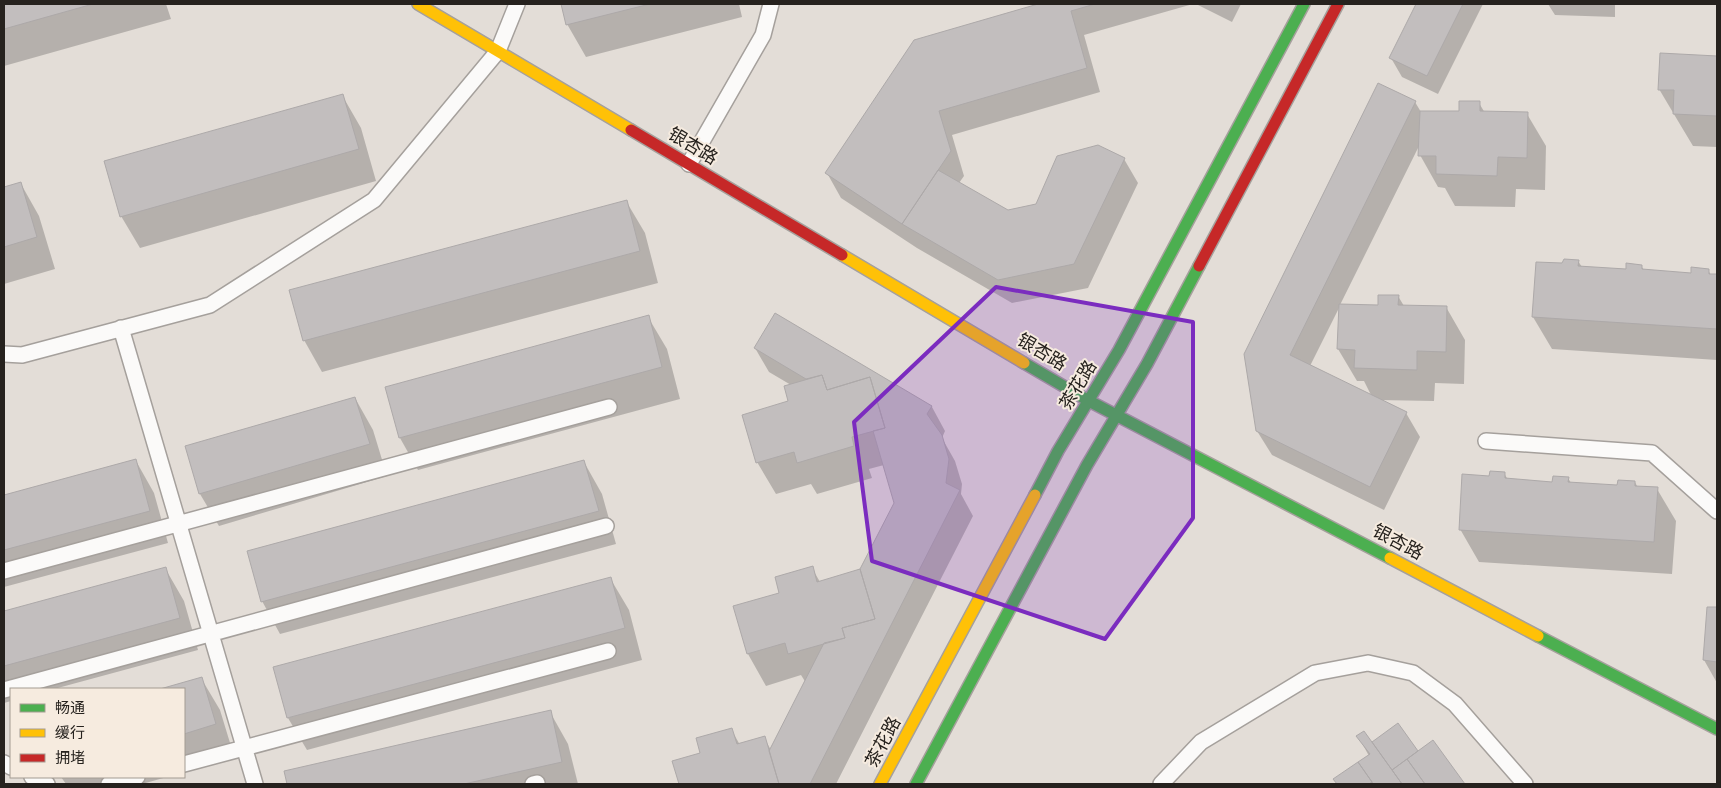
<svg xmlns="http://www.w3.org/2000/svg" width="1721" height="788" viewBox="0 0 1721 788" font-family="Raleway,'Noto Sans SC',sans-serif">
	<rect width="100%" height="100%" fill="#e3ddd7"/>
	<path fill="#0003" fill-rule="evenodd" d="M4 4H166L171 19 4 66Z
		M562 4H739L742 17 586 57 567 24Z
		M1042 4H1193L1084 35 1100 92 952 135 964 176 959 183 1008 211 1037 205 1124 159 1138 183 1088 288 1012 303 917 248 841 198 827 173 915 41Z
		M1196 4H1241L1232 22Z
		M1418 4H1483L1438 94 1402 77 1391 58Z
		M1548 4H1615V17L1555 15Z
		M1661 55 1717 57V147L1693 146 1678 121 1659 89Z
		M342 95 361 128 376 181 140 248 121 216Z
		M1415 102 1421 112 1460 113 1479 103 1485 113 1527 114 1546 146 1545 190 1516 189 1515 207 1455 206 1445 188 1438 187 1420 155V144L1340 305 1379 307 1398 296 1404 306 1446 307 1465 340 1464 384 1435 383 1434 401 1378 400 1406 413 1420 437 1384 510 1272 455 1257 431 1245 354ZM1340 306 1338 349 1357 381H1364L1372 397 1310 366Z
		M21 184 39 216 55 269 4 284V188Z
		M626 201 645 233 658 283 322 372 304 340Z
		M1578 261 1582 267 1627 270 1641 266 1644 270 1692 274 1708 270 1711 275 1717 276V360L1552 349 1533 317 1563 265Z
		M775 314 932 407 945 431 942 438 955 461 962 484 961 494 973 516 836 784H680L674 762 702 754 731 729 740 745 764 738 771 750 806 683 801 675 766 686 748 654 734 607 781 594 812 568 820 582 861 570 896 503 884 465 869 469 872 478 817 494 811 484 776 494 757 462 790 402 791 385 769 372 755 348Z
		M648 317 667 349 680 399 418 470 400 438Z
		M355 398 373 430 387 476 219 526 200 494 187 447Z
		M136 461 154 493 168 543 4 587V496Z
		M584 462 602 494 616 544 280 634 262 601Z
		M1504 473 1508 480 1553 483 1568 478 1571 483 1618 486 1635 482 1638 488 1657 489 1676 521 1672 574 1479 562 1460 529 1490 477Z
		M165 568 184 601 198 650 54 689H11V701L4 703V612Z
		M610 578 629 610 642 660 307 750 288 718Z
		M1708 608 1717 609V683L1704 660Z
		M201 678 220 710 234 756 184 772V689H164Z
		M550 712 568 744 578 784H289L286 772Z
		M1358 736 1374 747 1418 753 1433 742 1464 784H1337L1335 780 1369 756Z
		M61 777H167L142 784H66Z"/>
	<path fill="#c2bebe" stroke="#ada9a9" d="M4 4H93L4 29Z
		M561 4H650L566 25Z
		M1038 4H1095L1071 11 1087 68 939 111 951 151 902 224 825 173 914 40Z
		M1416 4H1463L1427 76 1389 58Z
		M1660 53 1717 56V116L1673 114 1674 90H1658Z
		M1378 83 1416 101 1290 355 1407 412 1370 487 1256 431 1244 354Z
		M343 94 359 149 120 217 104 161Z
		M1459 101H1480V111L1528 112 1527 158 1498 157 1497 176 1436 174V156H1418L1420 111H1459Z
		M1098 145 1125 158 1074 264 998 280 902 224 938 170 1008 210 1036 204 1057 156Z
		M21 182 37 237 4 247V187Z
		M627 200 640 251 303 341 289 290Z
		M1564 259 1579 260 1578 266 1626 269V263L1642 265V269L1691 273V267L1709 269V274H1717V329L1532 317 1536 262 1562 263Z
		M1378 295H1399L1398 305 1447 306 1446 352 1417 351V370L1354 368 1355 350 1337 349 1339 304 1378 305Z
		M775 313 932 406 927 414 942 435 949 459 946 483 960 490 810 784H779L769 751 824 643 845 638 842 628 875 619 860 569 894 503 873 431 885 428 870 377 827 390 822 375 806 379 754 348Z
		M649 315 662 367 399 438 385 387Z
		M822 375 827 390 870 377 885 428 852 437 854 446 797 463 794 452 756 463 742 415 788 401 784 386Z
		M355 397 370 444 199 494 185 446Z
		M136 459 150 511 4 550V495Z
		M584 460 599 511 261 602 247 551Z
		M1490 471 1505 472V478L1552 482 1553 476 1569 477 1568 482 1617 485 1618 480 1635 481V486L1658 487 1654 542 1459 530 1462 474 1489 476Z
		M813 566 817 582 860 569 875 619 842 628 845 638 788 654 785 643 747 654 733 606 779 593 775 577Z
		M166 567 180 618 4 666V611Z
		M611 577 625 628 287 718 273 667Z
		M1707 607H1717V662L1703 660Z
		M202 677 216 724 184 734V689H160Z
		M551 710 562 762 464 784H287L284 771Z
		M1398 723 1418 751 1392 770 1372 742Z
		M732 728 737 744 765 736 779 784H679L672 761 700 753 696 738Z
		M1364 731 1392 770 1402 784H1373L1372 782 1358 762 1370 754 1356 736Z
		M1433 740 1465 784H1425L1407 759Z
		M1407 759 1425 784H1402L1392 770Z
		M1358 762 1372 782 1369 784H1337L1333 779Z"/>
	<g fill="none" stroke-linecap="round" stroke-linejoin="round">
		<g stroke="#a5a09c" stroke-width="18">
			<path id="lane" d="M689 164 763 35 771 4
				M121 328 255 784
				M4 354 22 355 210 305 374 200 498 51 517 4
				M1486 441 1652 453 1717 511
				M4 571 609 407
				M4 690 606 526
				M4 763 11 767
				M184 764 608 651
				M32 777 47 784
				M109 784 137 777
				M533 784 537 783
				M1161 784 1201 742 1315 673 1368 663 1413 673 1455 704 1525 784"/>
		</g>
		<g stroke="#a5a09c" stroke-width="14">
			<path id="fast" d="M1024 363 1089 401 1390 558
				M1035 495 1058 451 1119 350 1304 4
				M1538 636 1717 729
				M916 784 1087 465 1147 364 1199 266"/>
		</g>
		<g stroke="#a5a09c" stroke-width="14">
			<path id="slow" d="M418 4 631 130
				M842 255 1024 363
				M1390 558 1538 636
				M880 784 1035 495"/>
		</g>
		<g stroke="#a5a09c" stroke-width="14">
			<path id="jam" d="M631 130 842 255
				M1199 266 1338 4"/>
		</g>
		<use href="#lane" stroke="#fbfaf9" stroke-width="15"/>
		<use href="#fast" stroke="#4caf50" stroke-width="11"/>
		<use href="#slow" stroke="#ffc107" stroke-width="11"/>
		<use href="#jam" stroke="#c62828" stroke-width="11"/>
	</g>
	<path fill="#7b2cbf" fill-opacity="0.2" stroke="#7b2cbf" stroke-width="4" stroke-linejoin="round" d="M996 287 1193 322V518L1105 639 872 561 854 422Z"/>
	<g text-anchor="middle" stroke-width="4" stroke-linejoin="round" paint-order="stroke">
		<g font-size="18" fill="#26221e" stroke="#f6ebdf">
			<text transform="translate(693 146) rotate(31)" y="6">银杏路</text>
			<text transform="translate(1042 352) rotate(31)" y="6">银杏路</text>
			<text transform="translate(1078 385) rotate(-59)" y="6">茶花路</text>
			<text transform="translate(1398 542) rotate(28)" y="6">银杏路</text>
			<text transform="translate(883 742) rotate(-62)" y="6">茶花路</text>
		</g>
	</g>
	<rect width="1721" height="788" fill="none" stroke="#26221e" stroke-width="10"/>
	<rect x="10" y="688" width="175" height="90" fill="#f6ebdf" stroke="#a39b92"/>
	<rect x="20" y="704" width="25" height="8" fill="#4caf50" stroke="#a39b92"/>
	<text x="55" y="713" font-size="15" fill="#26221e">畅通</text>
	<rect x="20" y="729" width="25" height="8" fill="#ffc107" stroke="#a39b92"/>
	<text x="55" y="738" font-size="15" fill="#26221e">缓行</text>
	<rect x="20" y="754" width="25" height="8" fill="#c62828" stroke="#a39b92"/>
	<text x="55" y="763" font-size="15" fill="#26221e">拥堵</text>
</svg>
